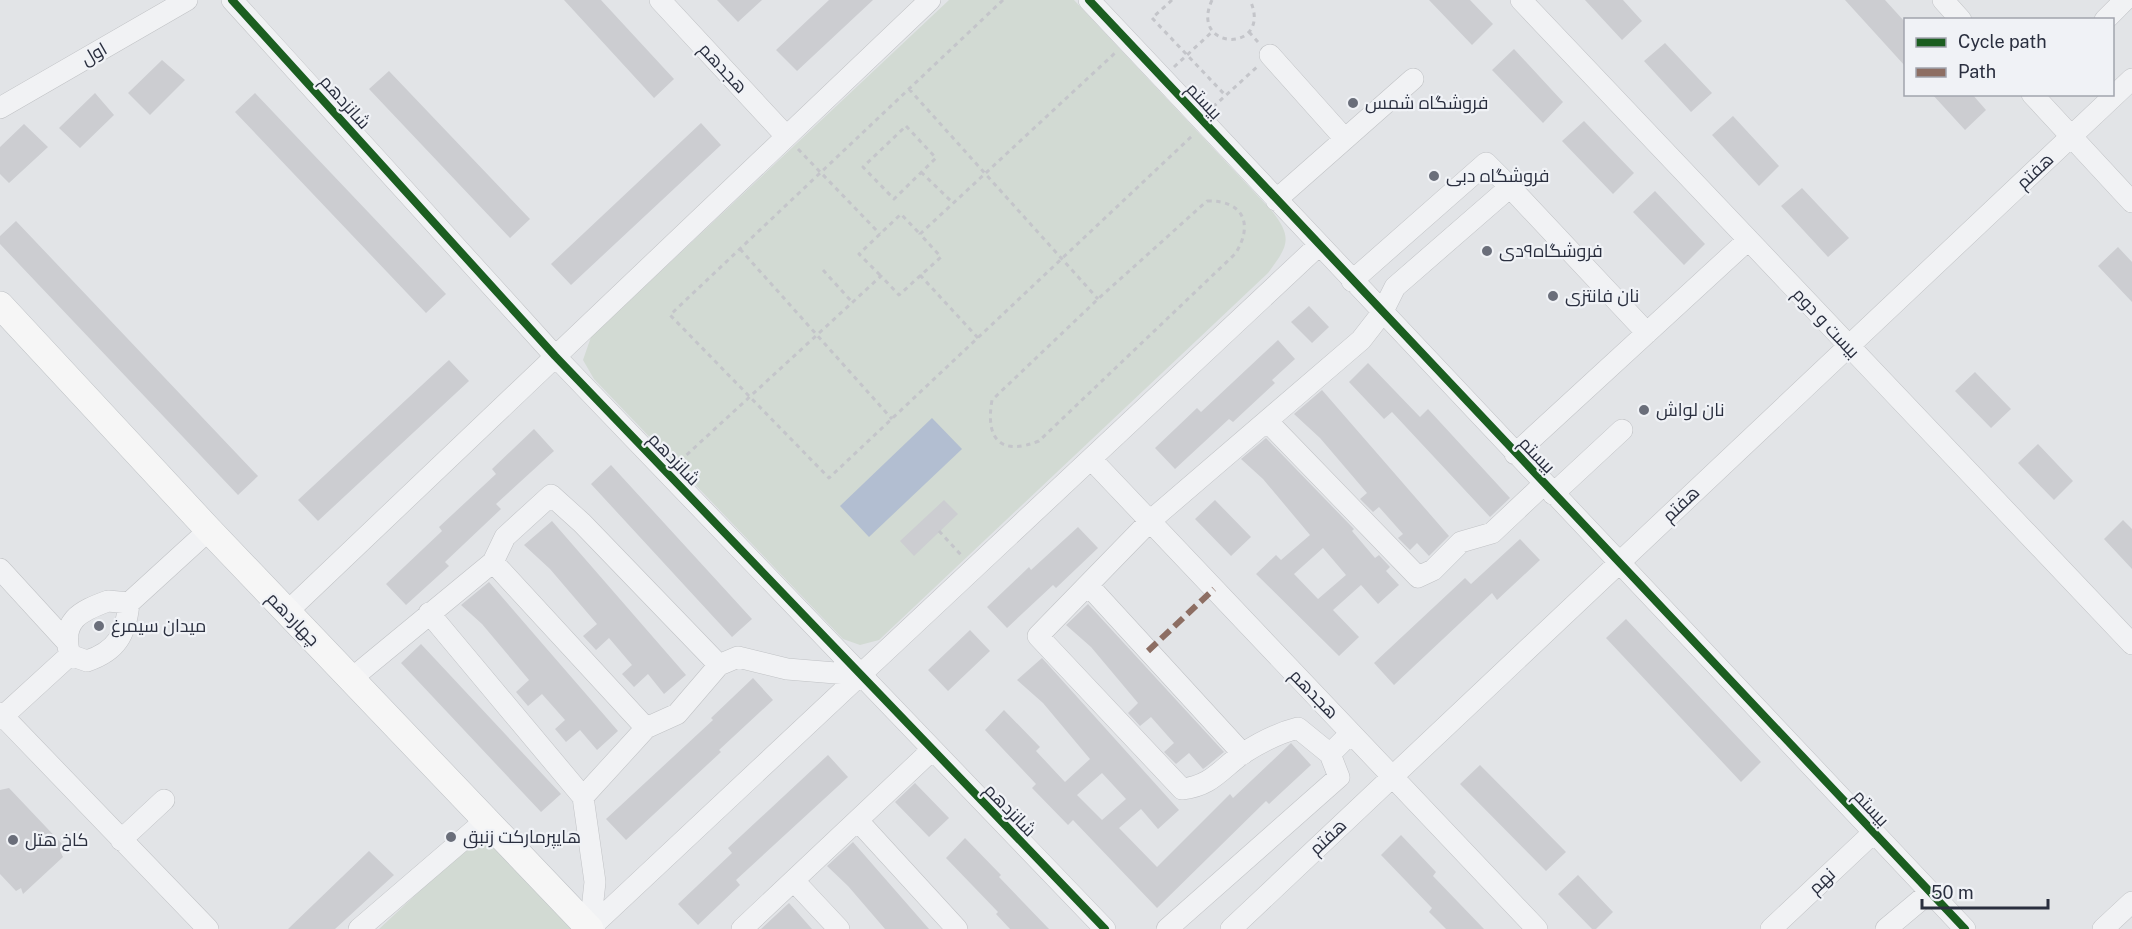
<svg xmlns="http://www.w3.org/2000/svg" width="2132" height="929" viewBox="0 0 2132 929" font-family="'Public Sans',Cairo,sans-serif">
	<rect width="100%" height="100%" fill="#e2e4e7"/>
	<path fill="#d2dad3" d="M949 0H1074L1272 211C1294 239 1287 247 1268 273L879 640 860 645 843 639 594 379 583 360 591 337Z
		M482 833 571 929H379Z"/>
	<path fill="#b2bed1" d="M932 418 962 449 869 537 840 506Z"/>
	<path fill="#cccdd1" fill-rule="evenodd" d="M564 0H601L674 79 654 98Z
		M717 0H762L738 22Z
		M829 0H873L797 71 776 50Z
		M1429 0H1470L1493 24 1472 45Z
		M1585 0H1623L1642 21 1622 40Z
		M1845 0H1885L1905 22V66Z
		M1665 43 1712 93 1691 112 1644 61Z
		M1514 49 1563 102 1543 123 1492 70Z
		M162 60 185 80 150 115 128 93Z
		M389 71 530 219 510 238 369 89Z
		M95 93 114 115 80 148 59 128Z
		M255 93 446 294 426 313 235 112Z
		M1932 94H1972L1986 110 1965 130Z
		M1733 116 1779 166 1759 186 1712 135Z
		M1584 121 1634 173 1613 194 1562 141Z
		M701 123 721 145 571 285 551 264Z
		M24 124 48 147 9 183 0 174V147Z
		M1802 188 1849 238 1828 257 1781 206Z
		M1655 191 1705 244 1684 265 1633 212Z
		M16 221 258 476 238 495 0 244V236Z
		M2118 247 2132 262V302L2098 266Z
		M1309 306 1329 327 1312 343 1291 322Z
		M1278 340 1295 359 1272 380 1275 383 1233 422 1229 419 1175 469 1155 448 1197 408 1201 412Z
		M449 360 469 381 318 521 298 500Z
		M1368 363 1420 417 1428 409 1510 498 1490 517 1392 412 1384 419 1349 382Z
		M1975 372 2011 409 1991 428 1955 391Z
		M1322 390 1449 536 1429 556 1417 543 1410 550 1398 538 1403 534 1379 507 1373 512 1360 499 1367 493 1320 438 1294 414Z
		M534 429 554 451 496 504 501 509 445 562 449 566 406 605 386 584 442 531 439 527 496 474 492 469Z
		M1266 438 1354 529 1352 531 1375 558 1379 555 1390 567 1386 571 1399 585 1378 604 1361 585 1333 610 1359 637 1339 656 1256 574 1276 555 1281 560 1310 535 1263 479 1241 459ZM1323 548 1346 575 1318 599 1294 574Z
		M2038 444 2073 481 2054 500 2018 463Z
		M611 465 752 619 732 637 591 484Z
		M944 500 958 514 914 556 900 541Z
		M1215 500 1251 537 1231 556 1195 519Z
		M2123 520 2132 529V569L2104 539Z
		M552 521 686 675 664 694 648 674 634 687 622 674 632 665 609 638 596 650 583 636 597 624 550 569 524 545Z
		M1078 527 1098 548 1056 588 1053 585 1007 628 987 607 1029 567 1031 570Z
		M1520 539 1540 560 1497 600 1492 593 1394 685 1374 663 1465 578 1471 584Z
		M489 582 618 731 597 750 580 730 566 742 555 729 565 720 542 694 528 706 516 692 529 680 482 624 461 605Z
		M1088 604 1224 752 1207 766 1203 769 1189 753 1176 764 1164 752 1174 743 1151 717 1140 726 1128 713 1138 703 1091 647 1066 625Z
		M1626 619 1761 762 1741 782 1606 638Z
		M970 630 990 651 948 691 928 670Z
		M421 644 561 794 541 812 401 663Z
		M1042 658 1179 810 1158 829 1141 809 1119 828 1157 867 1230 794 1233 798 1291 743 1311 765 1269 804 1266 801 1157 908 1073 820 1068 825 1032 788 1036 784 985 730 1004 710 1040 747 1036 751 1065 782 1090 759 1043 703 1017 680ZM1102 773 1126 799 1102 820 1077 795Z
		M753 678 773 700 719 750 721 752 626 840 606 819 713 720 711 718Z
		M828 755 848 777 736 880 740 885 698 925 678 904 732 853 728 848Z
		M1480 765 1566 852 1546 871 1460 784Z
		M915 783 949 818 929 837 895 802Z
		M9 788 64 846 60 851 63 857 23 894 21 888 16 891 0 874V790Z
		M1401 835 1436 872 1433 876 1484 929H1446L1429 912 1432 908 1381 855Z
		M965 838 1001 875 999 877 1049 929H1010L996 914 998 912 946 858Z
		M853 842 929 929H885L848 886 827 866Z
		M369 851 394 875 335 929H288Z
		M1578 875 1613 912 1596 929H1592L1558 894Z
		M789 903 812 929H761Z"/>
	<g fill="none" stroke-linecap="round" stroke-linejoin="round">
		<g stroke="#c0c2c5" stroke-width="22">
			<path id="minor" d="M232 0 555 356 1105 929
				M660 0 786 136
				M1089 0 1965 929
				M1521 0 2132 644
				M1943 0 1961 20
				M2105 20 2125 0
				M1270 55 1345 139
				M2032 94 2132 202
				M0 108 187 0
				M1276 200 1413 79
				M1352 281 1486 163 1510 187
				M1267 421 1418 577 1433 570 1461 542 1492 533 1544 484
				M1515 454 1748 240
				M1091 459 1537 929
				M1553 494 1622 430
				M493 562 646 728
				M0 569 65 640
				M1088 585 1243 754
				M108 601 129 603C126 634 117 651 87 661L70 655C60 621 80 611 108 601Z
				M129 603 209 530
				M287 612 930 0
				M429 613 583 797 646 728 677 714 719 665
				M351 679 493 562 505 537 551 495 582 523 719 665 738 657 787 669 860 675
				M0 713 208 929
				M0 719 70 655
				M1351 733 1330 754 1298 728C1278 733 1259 743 1242 754 1220 770 1211 786 1182 789L1038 636 1150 521 1361 340 1382 313 1395 287 1510 187 1647 333
				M583 797 595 882 590 928 595 929
				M859 822 957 929
				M121 840 164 800
				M794 881 839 929
				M359 929 486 820
				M589 929 1319 245
				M742 929 932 750
				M1167 929 1339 777 1330 754
				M1231 929 2132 79
				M1771 929 1873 833
				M1886 929 1930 892
				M2103 929 2132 902"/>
		</g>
		<g stroke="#bec1c5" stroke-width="28">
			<path id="major" d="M0 305 209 530 590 929"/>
		</g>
		<path stroke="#c4c5ca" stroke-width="3" stroke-dasharray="4.5 4.5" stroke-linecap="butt" d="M1003 0 670 315 829 478 1192 136
			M1172 0 1152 18 1226 96
			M1212 0C1188 52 1274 53 1250 0
			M1249 32 1258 42
			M1174 67 1213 31
			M909 89 1098 299
			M1213 107 1257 67
			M906 126 936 158 894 199 863 167Z
			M798 149 880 234
			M921 172 953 203
			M1207 201C1244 200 1254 225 1235 254L1039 441C1001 456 985 440 992 400L1098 299Z
			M740 249 892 419
			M823 270 852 302
			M880 275 859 254 901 214 920 234
			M920 275 978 338
			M680 461 881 276 899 295 941 257 920 234 1115 53
			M939 531 962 556"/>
		<use href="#minor" stroke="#f1f2f4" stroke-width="21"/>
		<use href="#major" stroke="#f6f6f6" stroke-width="27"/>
		<path stroke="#8d6e63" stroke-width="6" stroke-dasharray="12 6" stroke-linecap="butt" d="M1148 651 1214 589"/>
		<g stroke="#f0f2f6" stroke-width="11">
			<path id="cycleway" d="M232 0 555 356 1105 929
				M1089 0 1965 929"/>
		</g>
		<use href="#cycleway" stroke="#1b5e20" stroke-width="8"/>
	</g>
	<g fill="#6a6e7a" stroke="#f0f2f6" stroke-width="2">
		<circle cx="1353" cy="103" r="6"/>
		<circle cx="1434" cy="176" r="6"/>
		<circle cx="1487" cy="251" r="6"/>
		<circle cx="1553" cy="296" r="6"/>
		<circle cx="1644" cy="410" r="6"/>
		<circle cx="99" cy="626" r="6"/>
		<circle cx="451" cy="837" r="6"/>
		<circle cx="13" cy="840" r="6"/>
	</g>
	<g text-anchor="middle" stroke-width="4.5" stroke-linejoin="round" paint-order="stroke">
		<g font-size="18" fill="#2a2f3f" stroke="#f0f2f6">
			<text transform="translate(94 54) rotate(-30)" y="6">اول</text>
			<text transform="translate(723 68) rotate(47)" y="6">هجدهم</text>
			<text transform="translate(1204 101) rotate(47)" y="6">بیستم</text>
			<text transform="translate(345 102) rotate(48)" y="6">شانزدهم</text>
			<text transform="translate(2035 171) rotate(-43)" y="6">هفتم</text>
			<text transform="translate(1826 323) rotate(47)" y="6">بیست و دوم</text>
			<text transform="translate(1537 455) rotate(46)" y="6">بیستم</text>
			<text transform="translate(674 459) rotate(46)" y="6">شانزدهم</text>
			<text transform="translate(1681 504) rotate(-43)" y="6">هفتم</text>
			<text transform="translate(293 619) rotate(46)" y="6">چهاردهم</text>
			<text transform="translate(1314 694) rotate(46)" y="6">هجدهم</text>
			<text transform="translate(1871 808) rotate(47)" y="6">بیستم</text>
			<text transform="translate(1010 810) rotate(46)" y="6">شانزدهم</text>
			<text transform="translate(1328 837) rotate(-43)" y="6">هفتم</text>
			<text transform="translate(1822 881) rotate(-43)" y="6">نهم</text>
		</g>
		<g font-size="18" fill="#2a2f3f" stroke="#f0f2f6" text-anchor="start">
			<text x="1365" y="109">فروشگاه شمس</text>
			<text x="1446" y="182">فروشگاه دبی</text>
			<text x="1499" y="257">فروشگاه۹دی</text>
			<text x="1565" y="302">نان فانتزی</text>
			<text x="1656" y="416">نان لواش</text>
			<text x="111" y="632">میدان سیمرغ</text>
			<text x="463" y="843">هایپرمارکت زنبق</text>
			<text x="25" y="846">کاخ هتل</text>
		</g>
	</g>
	<rect x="1904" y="18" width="210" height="78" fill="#f0f2f6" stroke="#a1a4ad" stroke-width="1.5"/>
	<rect x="1916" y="38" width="30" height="9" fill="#1b5e20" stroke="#a1a4ad" stroke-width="1.5"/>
	<text x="1958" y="48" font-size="18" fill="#2a2f3f">Cycle path</text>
	<rect x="1916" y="68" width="30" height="9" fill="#8d6e63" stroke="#a1a4ad" stroke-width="1.5"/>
	<text x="1958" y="78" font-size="18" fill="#2a2f3f">Path</text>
	<path d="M1922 899v9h126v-9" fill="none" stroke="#2a2f3f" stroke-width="3"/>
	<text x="1931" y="899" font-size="18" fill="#2a2f3f" stroke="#f0f2f6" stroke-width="4.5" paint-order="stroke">50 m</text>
</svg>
